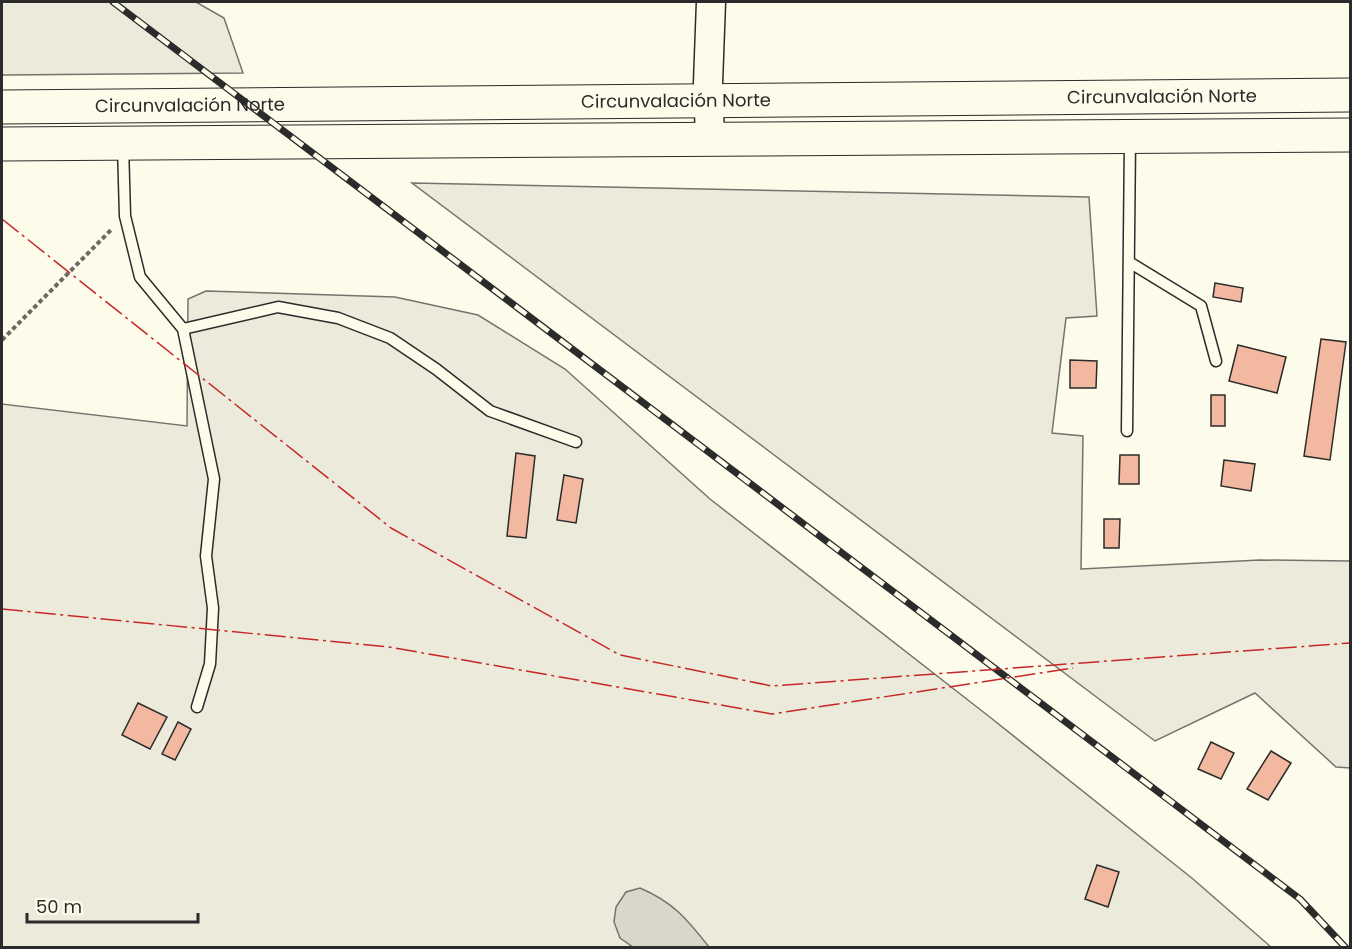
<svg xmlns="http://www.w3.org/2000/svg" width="1352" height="949" viewBox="0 0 1352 949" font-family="Poppins,sans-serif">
	<rect width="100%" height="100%" fill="#fdfbea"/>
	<path fill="#ecebdb" stroke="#74746e" stroke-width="1.5" d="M2 2H196L224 18 243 73 2 75Z
		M412 183 1089 197 1097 316 1066 318 1052 433 1083 436 1081 569 1260 560 1350 561V768L1336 767 1255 693 1155 741Z
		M206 291 395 297 478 315 565 369 710 499 991 718 1193 879 1271 947 2 948V404L187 426 188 299Z"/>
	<path fill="#d8d7c9" stroke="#74746e" stroke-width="1.5" d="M640 888C673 902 687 919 709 947H633L620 938 614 922 616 907 626 892Z"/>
	<path fill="#f2b8a0" stroke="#2b2b2b" stroke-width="1.5" d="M1215 283 1243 288 1241 302 1213 297Z
		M1321 339 1346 342 1330 460 1304 456Z
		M1238 345 1286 357 1277 393 1229 381Z
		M1070 360 1097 361 1096 388H1070Z
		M1211 395H1225V426H1211Z
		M516 453 535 456 526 538 507 536Z
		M1120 455H1139V484H1119Z
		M1224 460 1255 464 1251 491 1221 486Z
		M564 475 583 479 576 523 557 520Z
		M1104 519H1120L1119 548H1104Z
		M138 703 167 717 150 749 122 735Z
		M178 722 191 729 175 760 162 754Z
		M1211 742 1234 753 1221 779 1198 769Z
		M1271 751 1291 763 1268 800 1247 789Z
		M1097 865 1119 872 1108 907 1085 899Z"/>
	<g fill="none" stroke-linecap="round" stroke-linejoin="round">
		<g stroke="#2b2b2b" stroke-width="13">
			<path id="lane" d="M123 146 125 216 140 277 183 329 214 479 206 556 213 608 210 664 197 707
				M1129 262 1201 306 1216 361
				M183 329 278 307 338 318 390 338 436 369 490 411 576 442
				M1127 431 1130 140"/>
		</g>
		<g stroke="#2b2b2b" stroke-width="31">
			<path id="secondary" d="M710 139 708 83 711 2"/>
		</g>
		<g stroke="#2b2b2b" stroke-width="35">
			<g id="highway">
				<path id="s1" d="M2 107 1350 95"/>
				<path d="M2 144 1350 135"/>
			</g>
		</g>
		<path stroke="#6a6964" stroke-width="4" stroke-dasharray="4.5 3" stroke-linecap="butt" d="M2 340 112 229"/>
		<use href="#lane" stroke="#fdfbea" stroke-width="10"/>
		<use href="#secondary" stroke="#fdfbea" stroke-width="28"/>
		<use href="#highway" stroke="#fdfbea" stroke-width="33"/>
		<g stroke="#2b2b2b" stroke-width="7">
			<path id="rail" d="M113 2 1300 899 1346 948"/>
		</g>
		<use href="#rail" stroke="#fdfbea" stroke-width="4.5" stroke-dasharray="14" stroke-linecap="butt"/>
		<path stroke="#c62828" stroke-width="1.5" stroke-dasharray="21 4.5 3 4.5" stroke-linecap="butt" d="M2 219 391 528 620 655 772 686 1350 643
			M2 609 389 647 772 714 1073 668"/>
	</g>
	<g text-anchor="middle" stroke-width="4.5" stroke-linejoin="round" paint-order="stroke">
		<g font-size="18" fill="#2b2b2b" stroke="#fdfbea">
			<text dy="6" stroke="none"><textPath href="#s1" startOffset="1160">Circunvalación Norte</textPath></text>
			<text dy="6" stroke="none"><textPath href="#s1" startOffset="674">Circunvalación Norte</textPath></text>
			<text dy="6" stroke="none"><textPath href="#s1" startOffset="188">Circunvalación Norte</textPath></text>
		</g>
	</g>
	<rect width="1352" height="949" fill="none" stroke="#2b2b2b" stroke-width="6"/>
	<path d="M27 913v9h171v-9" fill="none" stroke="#2b2b2b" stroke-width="3"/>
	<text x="36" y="913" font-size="18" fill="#2b2b2b" stroke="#fdfbea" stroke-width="4.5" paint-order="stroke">50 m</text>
</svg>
